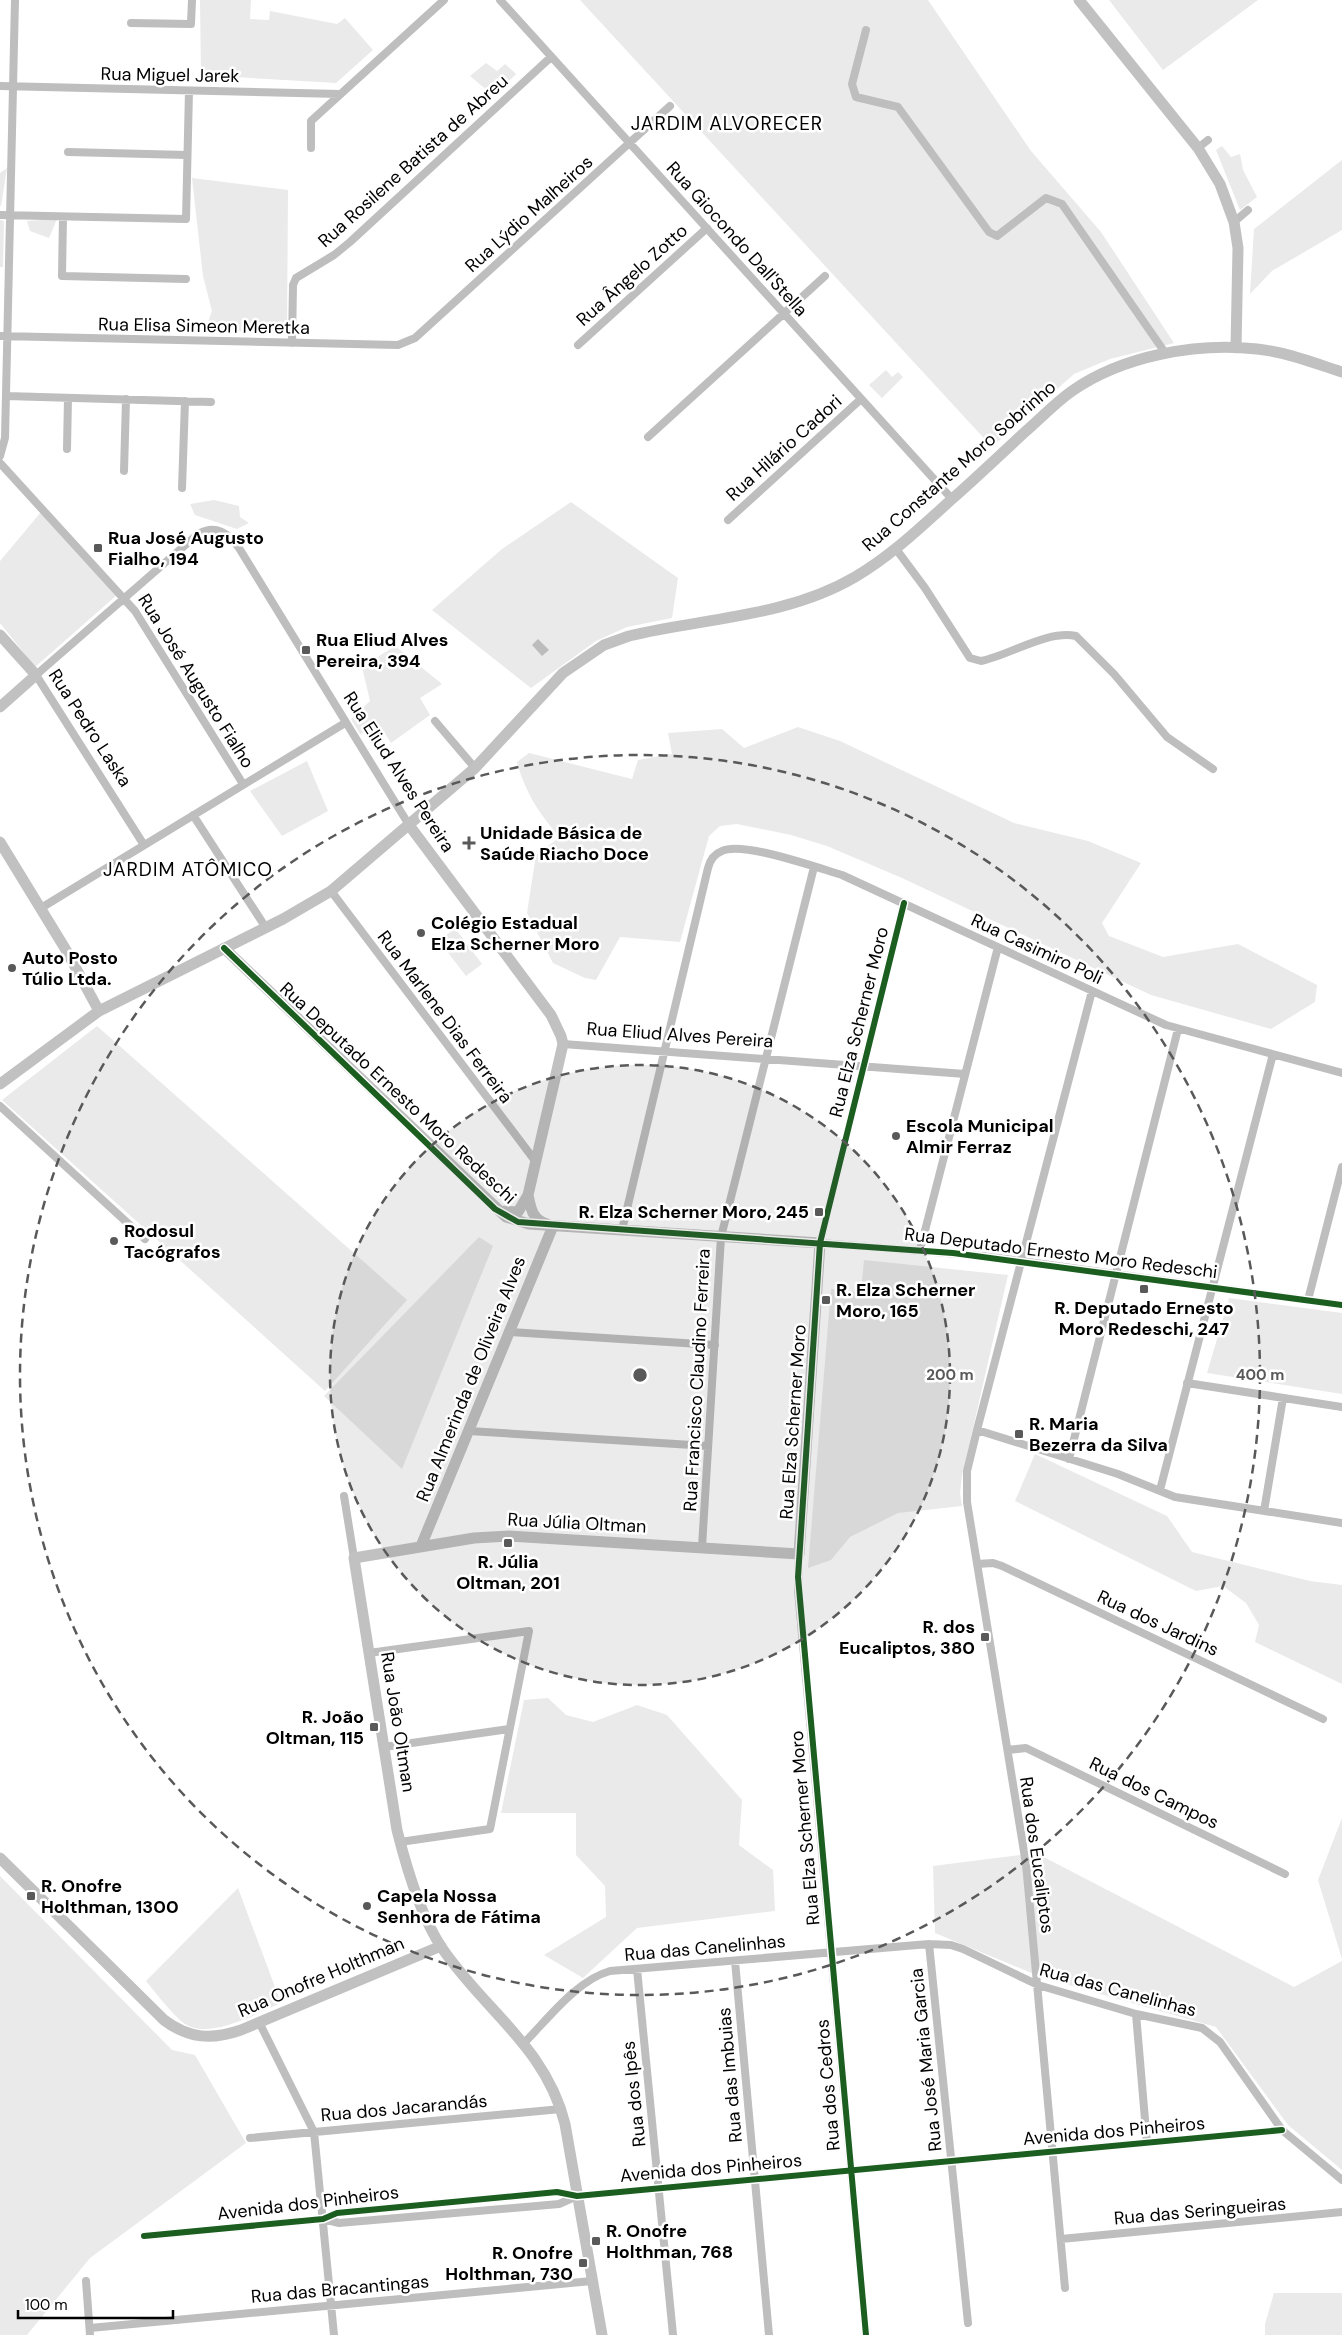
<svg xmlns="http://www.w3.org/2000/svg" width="1342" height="2335" viewBox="0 0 1342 2335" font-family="'DM Sans',sans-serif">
	<rect width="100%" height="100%" fill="#fff"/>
	<path fill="#eaeaea" d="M200 0H251L250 19 269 20 270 11 337 24 345 18 373 50 336 83 201 75Z
		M580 0H928L1031 151 1101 232 1174 343 1110 359 1074 374 992 447Z
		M1109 0H1258L1163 70Z
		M486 63 497 71 505 64 516 74 494 96 470 76Z
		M1222 146 1231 157 1240 154 1243 170 1257 197 1240 210 1216 150Z
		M1342 160V230L1272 271 1250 294 1254 229Z
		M7 168 1 206H0V173Z
		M192 178 288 190 287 334 199 329 208 322 212 311 203 276Z
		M57 219 49 238 30 231 27 221Z
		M0 220 4 221 3 267H0Z
		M886 370 892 377 898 372 903 377 882 398 869 385Z
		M214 500 239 506 240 517 249 523 237 529 195 515 190 504Z
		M571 502 678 578 672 618 627 627 596 641 531 688 432 610 502 549Z
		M41 512 117 595 35 667 0 623V561Z
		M395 646 442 684 420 698 430 715 391 743 381 727 360 734 351 719 370 701 362 667Z
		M798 727 840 741 1014 823 1088 841 1141 863 1102 923 1109 936 1163 957 1238 944 1317 985 1315 1002 1271 1029 1151 995 902 878 827 846 791 835 737 824 720 826 709 836 680 942 620 937 596 980 585 978 553 963 527 913 536 855 560 837C540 816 524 790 517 762L529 753 632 779 638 760 672 754 668 733 722 729 744 748Z
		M307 761 328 811 282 836 250 791Z
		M455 928 482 964 466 976 439 941Z
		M97 1026 407 1300 325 1391 2 1100Z
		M479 1237 493 1246 402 1469 324 1396Z
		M864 1260 1008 1275 962 1476 960 1493 962 1506 898 1513 850 1537 831 1560 808 1568 831 1289 861 1292Z
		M1229 1298 1342 1313V1394L1207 1373Z
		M1035 1454 1167 1516 1192 1552 1310 1581 1342 1585V1684L1255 1642 1259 1625 1246 1603 1223 1586 1196 1591 1015 1501Z
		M548 1698 566 1715 593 1722 637 1705 667 1715 742 1800 739 1845 773 1870 775 1911 637 1928 583 1978 544 1955 606 1917 605 1886 576 1855V1813H501L524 1700Z
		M1342 1818V1959L1318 1880Z
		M1036 1853 1294 1987 1342 1961V2170L1288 2125 1216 2027 1041 1977 935 1933 933 1866Z
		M0 1876 172 2050 195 2055 246 2143 90 2258 27 2335H0Z
		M238 1888 281 2003C258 2013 209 2040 185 2024 172 2015 157 1994 146 1981Z
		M1274 2293H1342V2335H1265V2324Z"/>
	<path fill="#bcbcbc" d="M538 639 549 650 542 656 532 645Z"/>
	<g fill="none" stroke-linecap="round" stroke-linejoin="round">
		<path stroke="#bebebe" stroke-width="8" d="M500 0 952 499
			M131 23 191 24 192 0
			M866 30 852 84 856 97 898 107 989 232 997 236 1046 198 1062 204 1166 354
			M0 86 340 94
			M311 148V121L444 0
			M1198 148 1208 140
			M68 152 187 155
			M0 215 186 219 189 91
			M63 217 62 276 186 279
			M1234 222 1248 210
			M0 336 398 345 415 338 670 106
			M292 343 293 285 296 278 334 255 350 242 551 57
			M578 345 707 228
			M6 396 211 402
			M648 437 825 276
			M67 449 68 398
			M0 456 5 438 15 0
			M0 463 135 611 243 784
			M124 471 126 399
			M182 488 185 401
			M728 520 861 399
			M896 549 925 588 970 658 981 661C1010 655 1047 630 1076 636L1114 674 1167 737 1213 769
			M435 721 475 768
			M193 815 266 928
			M144 845 36 675 198 534C216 524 228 533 239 548L409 825
			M331 891 536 1162
			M904 903 820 1243 984 1256 1342 1305
			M41 908 345 723
			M563 1044 965 1074
			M0 1106 145 1239
			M622 1230 708 868C710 860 714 854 722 851 743 841 818 868 842 875L1166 1025 1342 1073
			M920 1250 998 947
			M1308 1300 1342 1167
			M510 1332 715 1345
			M1187 1383 1342 1407
			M977 1430 1118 1474 1175 1497 1342 1523
			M469 1431 708 1446
			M1069 1459 1178 1029
			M1160 1490 1273 1054
			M344 1496 354 1558
			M1264 1511 1283 1398
			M702 1547 721 1237 814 867
			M799 1554 798 1590 866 2335
			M977 1564 993 1563 1002 1566 1323 1719
			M369 1653 529 1631 490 1829 400 1842
			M384 1747 509 1729
			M1008 1750 1026 1748 1285 1874
			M929 1944 968 2323
			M735 1961 769 2335
			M637 1969 673 2335
			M1136 2014 1147 2143
			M259 2022 314 2132 334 2335
			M524 2043C548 2019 577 1980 610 1971L929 1944 951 1945 963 1949 1038 1985 1136 2014 1202 2028 1220 2042 1282 2130 1342 2180
			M250 2138 561 2109
			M323 2219 339 2223 559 2204 577 2196
			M144 2236 323 2219 337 2213 557 2192 577 2196 1282 2130
			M1061 2239 1342 2212
			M86 2281 90 2335
			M1065 2288 1026 1864 967 1502V1471L977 1430 1092 991
			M90 2328 592 2281"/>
		<path stroke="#c1c1c1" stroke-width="11" d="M1079 0 1198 148 1220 184 1234 222 1238 248 1236 348
			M0 635 36 675 0 707
			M409 825 551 1015 561 1036 563 1044 528 1195 518 1212 501 1211
			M0 842 66 950 99 1011
			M224 948 506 1217 529 1224 820 1243 799 1554 509 1536 474 1538 354 1558 397 1830C406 1866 421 1917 442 1948 484 2010 546 2047 565 2124L602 2335
			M0 1084 99 1011 283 919 331 891 475 768 563 673 604 645 629 636C704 618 787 617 855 577 891 556 921 527 952 499 977 477 1001 454 1026 431 1041 418 1055 403 1072 391 1122 356 1196 342 1257 349 1286 352 1314 363 1342 372
			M528 1195C531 1209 532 1219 547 1224
			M421 1546 553 1226
			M0 1858 164 2020C189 2039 212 2040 241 2030L441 1946"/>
		<g stroke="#fff" stroke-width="9">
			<path id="cycleway" d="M224 948 495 1209 518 1222 953 1253 1342 1305
				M144 2236 323 2219 337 2213 557 2192 577 2196 1282 2130
				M866 2335 798 1577 820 1243 904 903"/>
		</g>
		<use href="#cycleway" stroke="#1b5e20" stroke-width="6"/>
	</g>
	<circle cx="640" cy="1375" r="310" fill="#595959" fill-opacity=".12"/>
	<g fill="none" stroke="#595959" stroke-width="2.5" stroke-dasharray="9 6">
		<circle cx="640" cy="1375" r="310"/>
		<circle cx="640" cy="1375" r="620"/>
	</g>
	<g fill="#595959" stroke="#fff" stroke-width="2">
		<rect x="93" y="543" width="10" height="10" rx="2.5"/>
		<rect x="301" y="645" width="10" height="10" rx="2.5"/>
		<path d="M466.5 835.5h5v5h5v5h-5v5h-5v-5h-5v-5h5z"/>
		<circle cx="421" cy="933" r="5"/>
		<circle cx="12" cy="968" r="5"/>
		<circle cx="896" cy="1136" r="5"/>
		<rect x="814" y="1207" width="10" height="10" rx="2.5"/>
		<circle cx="114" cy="1241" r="5"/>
		<rect x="1139" y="1284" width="10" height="10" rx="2.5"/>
		<rect x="821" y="1295" width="10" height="10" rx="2.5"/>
		<rect x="1014" y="1429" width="10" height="10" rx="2.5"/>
		<rect x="503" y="1538" width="10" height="10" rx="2.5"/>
		<rect x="980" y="1632" width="10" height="10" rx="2.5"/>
		<rect x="369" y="1722" width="10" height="10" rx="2.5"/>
		<rect x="26" y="1891" width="10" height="10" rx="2.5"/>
		<circle cx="367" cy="1906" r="5"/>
		<rect x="591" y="2236" width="10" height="10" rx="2.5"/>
		<rect x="578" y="2258" width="10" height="10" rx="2.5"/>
	</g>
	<g text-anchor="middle" stroke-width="5" stroke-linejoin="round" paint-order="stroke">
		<g font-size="18" fill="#000" stroke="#fff">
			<text transform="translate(170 75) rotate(1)" y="6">Rua Miguel Jarek</text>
			<text transform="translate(413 161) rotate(-42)" y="6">Rua Rosilene Batista de Abreu</text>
			<text transform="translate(529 214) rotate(-42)" y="6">Rua Lýdio Malheiros</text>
			<text transform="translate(737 239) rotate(48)" y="6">Rua Giocondo Dall'Stella</text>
			<text transform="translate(632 275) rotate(-42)" y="6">Rua Ângelo Zotto</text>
			<text transform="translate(204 326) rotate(1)" y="6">Rua Elisa Simeon Meretka</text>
			<text transform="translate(784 448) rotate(-42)" y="6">Rua Hilário Cadori</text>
			<text transform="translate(959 466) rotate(-41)" y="6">Rua Constante Moro Sobrinho</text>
			<text transform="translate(196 681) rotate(58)" y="6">Rua José Augusto Fialho</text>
			<text transform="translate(90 728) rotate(57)" y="6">Rua Pedro Laska</text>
			<text transform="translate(399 772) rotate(57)" y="6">Rua Eliud Alves Pereira</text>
			<text transform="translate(1037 949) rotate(25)" y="6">Rua Casimiro Poli</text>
			<text transform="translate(445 1017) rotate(53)" y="6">Rua Marlene Dias Ferreira</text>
			<text transform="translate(859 1022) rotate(-76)" y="6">Rua Elza Scherner Moro</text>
			<text transform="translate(680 1035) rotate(4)" y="6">Rua Eliud Alves Pereira</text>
			<text transform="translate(398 1093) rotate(43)" y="6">Rua Deputado Ernesto Moro Redeschi</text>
			<text transform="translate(1061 1253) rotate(7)" y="6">Rua Deputado Ernesto Moro Redeschi</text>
			<text transform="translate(471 1379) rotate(-68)" y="6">Rua Almerinda de Oliveira Alves</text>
			<text transform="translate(697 1380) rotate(-87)" y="6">Rua Francisco Claudino Ferreira</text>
			<text transform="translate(793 1422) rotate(-86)" y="6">Rua Elza Scherner Moro</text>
			<text transform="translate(577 1523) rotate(3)" y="6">Rua Júlia Oltman</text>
			<text transform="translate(1158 1623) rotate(25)" y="6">Rua dos Jardins</text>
			<text transform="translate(398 1722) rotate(81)" y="6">Rua João Oltman</text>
			<text transform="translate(1154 1793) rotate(26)" y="6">Rua dos Campos</text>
			<text transform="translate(805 1828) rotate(-95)" y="6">Rua Elza Scherner Moro</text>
			<text transform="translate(1037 1855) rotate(82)" y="6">Rua dos Eucaliptos</text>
			<text transform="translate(705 1948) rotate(-5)" y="6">Rua das Canelinhas</text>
			<text transform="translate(321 1977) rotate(-23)" y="6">Rua Onofre Holthman</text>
			<text transform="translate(1118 1990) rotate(15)" y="6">Rua das Canelinhas</text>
			<text transform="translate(926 2060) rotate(-96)" y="6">Rua José Maria Garcia</text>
			<text transform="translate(730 2075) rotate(-95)" y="6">Rua das Imbuias</text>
			<text transform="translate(828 2085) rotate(-95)" y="6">Rua dos Cedros</text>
			<text transform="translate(634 2094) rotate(-96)" y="6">Rua dos Ipês</text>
			<text transform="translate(404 2108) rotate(-5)" y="6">Rua dos Jacarandás</text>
			<text transform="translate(1114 2131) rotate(-5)" y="6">Avenida dos Pinheiros</text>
			<text transform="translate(711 2168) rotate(-5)" y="6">Avenida dos Pinheiros</text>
			<text transform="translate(308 2203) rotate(-7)" y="6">Avenida dos Pinheiros</text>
			<text transform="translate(1200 2211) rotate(-5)" y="6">Rua das Seringueiras</text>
			<text transform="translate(340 2289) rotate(-5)" y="6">Rua das Bracantingas</text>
		</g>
		<g font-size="18" font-weight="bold" fill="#000" stroke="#fff" text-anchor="start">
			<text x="108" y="544">Rua José Augusto<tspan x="108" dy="21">Fialho, 194</tspan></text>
			<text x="316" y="646">Rua Eliud Alves<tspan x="316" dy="21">Pereira, 394</tspan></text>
			<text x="480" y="839">Unidade Básica de<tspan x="480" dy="21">Saúde Riacho Doce</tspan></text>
			<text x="431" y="929">Colégio Estadual<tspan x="431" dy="21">Elza Scherner Moro</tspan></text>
			<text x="22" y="964">Auto Posto<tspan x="22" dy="21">Túlio Ltda.</tspan></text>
			<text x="906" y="1132">Escola Municipal<tspan x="906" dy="21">Almir Ferraz</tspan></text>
			<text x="809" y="1218" text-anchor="end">R. Elza Scherner Moro, 245</text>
			<text x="124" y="1237">Rodosul<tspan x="124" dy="21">Tacógrafos</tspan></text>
			<text x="836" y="1296">R. Elza Scherner<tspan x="836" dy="21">Moro, 165</tspan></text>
			<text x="1144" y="1314" text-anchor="middle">R. Deputado Ernesto<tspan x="1144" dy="21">Moro Redeschi, 247</tspan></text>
			<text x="1029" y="1430">R. Maria<tspan x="1029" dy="21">Bezerra da Silva</tspan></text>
			<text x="508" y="1568" text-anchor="middle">R. Júlia<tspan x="508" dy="21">Oltman, 201</tspan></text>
			<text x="975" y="1633" text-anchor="end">R. dos<tspan x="975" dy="21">Eucaliptos, 380</tspan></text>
			<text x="364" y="1723" text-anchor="end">R. João<tspan x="364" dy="21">Oltman, 115</tspan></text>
			<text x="41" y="1892">R. Onofre<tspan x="41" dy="21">Holthman, 1300</tspan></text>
			<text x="377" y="1902">Capela Nossa<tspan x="377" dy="21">Senhora de Fátima</tspan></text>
			<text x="606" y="2237">R. Onofre<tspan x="606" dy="21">Holthman, 768</tspan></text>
			<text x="573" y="2259" text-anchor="end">R. Onofre<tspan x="573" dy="21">Holthman, 730</tspan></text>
		</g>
		<g font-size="19" letter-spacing="1" fill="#000" stroke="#fff">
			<text x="727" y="130">JARDIM ALVORECER</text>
			<text x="188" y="876">JARDIM ATÔMICO</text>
		</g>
	</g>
	<circle cx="640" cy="1375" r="8" fill="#595959" stroke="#fff" stroke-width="2.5"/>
	<g font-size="15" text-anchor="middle" font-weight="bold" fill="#595959" stroke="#fff" stroke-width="5" stroke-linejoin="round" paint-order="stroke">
		<text x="950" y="1380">200 m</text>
		<text x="1260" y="1380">400 m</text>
	</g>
	<path d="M18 2310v8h155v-8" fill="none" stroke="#000000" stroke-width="2.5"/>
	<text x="25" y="2310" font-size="15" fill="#000000" stroke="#ffffff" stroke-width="4" paint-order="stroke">100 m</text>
</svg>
